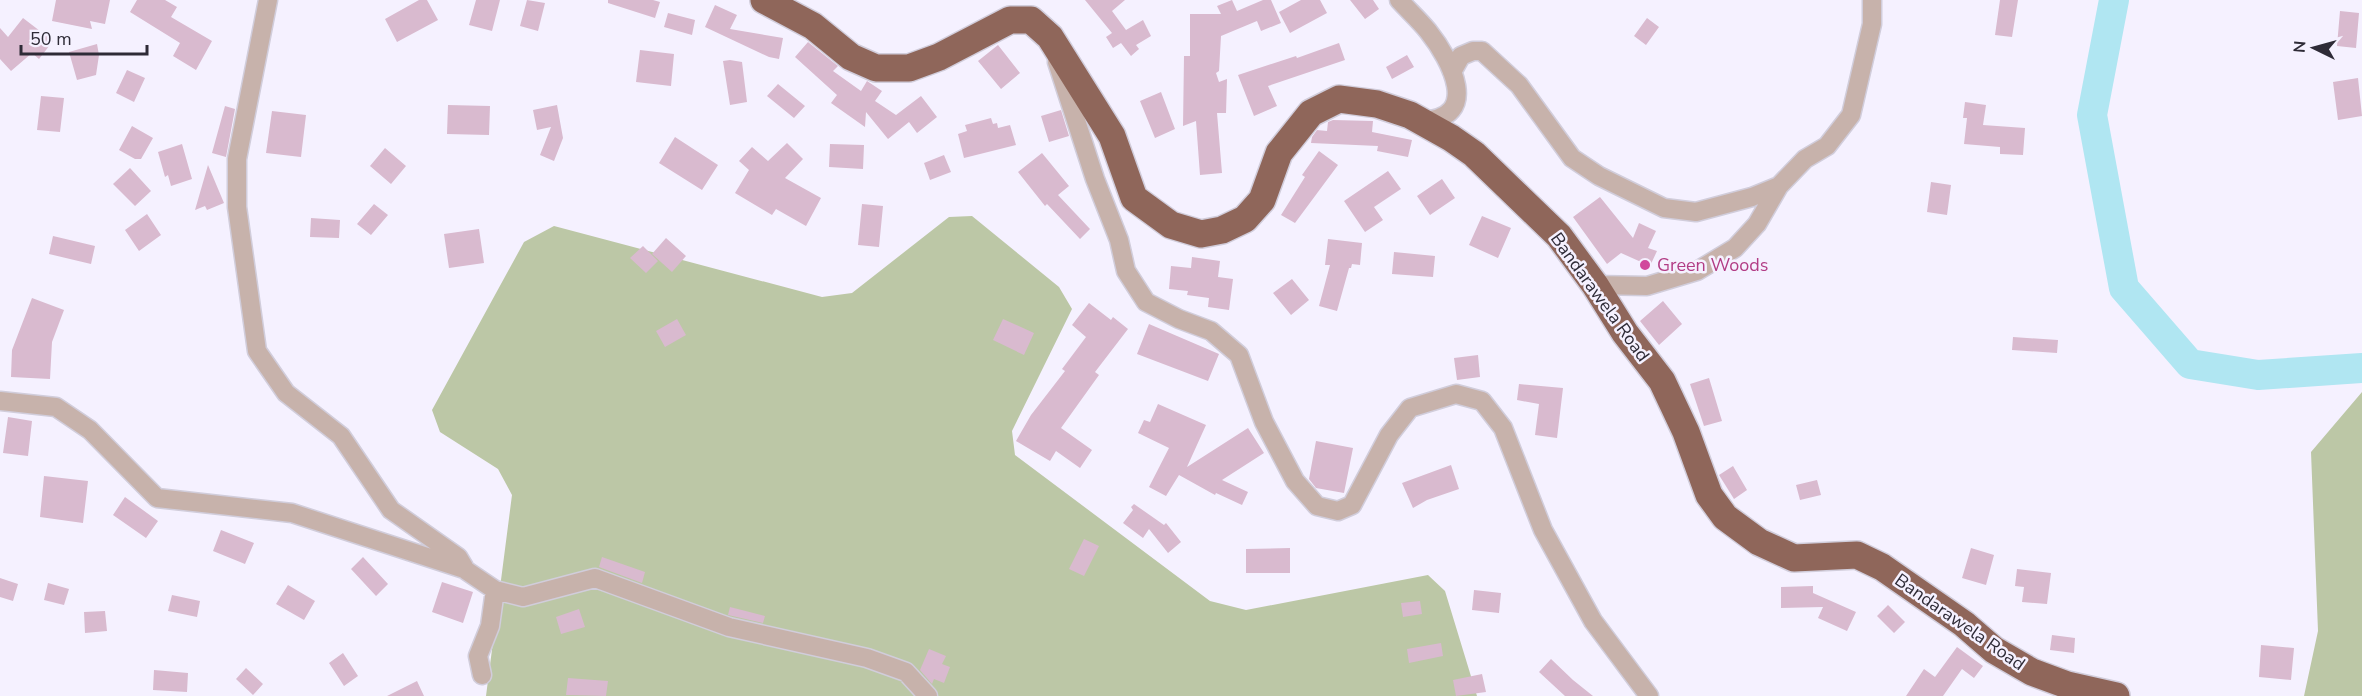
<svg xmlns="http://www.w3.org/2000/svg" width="2362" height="696" viewBox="0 0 2362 696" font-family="'Nunito Sans',sans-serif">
	<rect width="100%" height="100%" fill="#f5f1ff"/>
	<path fill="#bcc7a6" d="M972 216 1059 287 1072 309 1012 431 1015 455 1210 601 1246 610 1428 575 1445 591 1477 696H486L512 495 498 469 440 432 432 410 524 242 554 226 822 297 852 293 949 217Z
		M2362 392V696H2304L2318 631 2311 452Z"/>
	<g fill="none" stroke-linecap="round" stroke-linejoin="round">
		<path stroke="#b0e6f2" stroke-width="30" d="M2114 0 2092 115 2124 288 2190 364 2258 375 2362 368"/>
	</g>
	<path fill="#d9bacf" d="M56 0H110L105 24 90 21 92 29 52 21Z
		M137 0H165L177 7 171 17 212 41 196 70 173 56 180 43 130 12Z
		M419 0H427L438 20 397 42 385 19Z
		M476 0H500L492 31 469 25Z
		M527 0 545 3 538 31 520 26Z
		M608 0H653L660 2 655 18 608 3Z
		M1085 0H1125L1112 11 1126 30 1143 20 1151 36 1136 45 1139 49 1131 56 1121 43 1113 48 1106 37 1112 33Z
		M1232 0 1237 11 1263 0H1271L1281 23 1261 31 1257 21 1221 36 1219 71 1216 73 1219 82 1227 79 1226 113H1217L1222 173 1200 175 1196 121 1183 126 1184 56H1190V14H1221L1217 6Z
		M1301 0H1320L1327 13 1290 33 1279 12Z
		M1350 0H1373L1379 9 1365 19Z
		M2000 0H2018L2012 37 1995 35Z
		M715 5 737 15 730 29 783 38 779 59 769 57 705 27Z
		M2340 11 2359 13 2356 48 2337 46Z
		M668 13 695 20 692 35 664 27Z
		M23 18 53 41 39 59 32 53 11 71 0 59V28L8 37Z
		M1647 18 1659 27 1646 45 1634 36Z
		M808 42 838 66 833 71 861 91 867 81 882 91 875 101 896 115 921 96 937 117 917 133 909 122 888 139 866 112 865 127 831 103 837 95 795 57Z
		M1339 43 1345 60 1268 86 1277 106 1254 116 1238 75 1296 56 1297 58Z
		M97 44 99 55 96 75 77 80 69 52Z
		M998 45 1020 73 1001 89 978 61Z
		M640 50 674 54 671 86 636 82Z
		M1407 55 1414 67 1392 79 1386 67Z
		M730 60 742 62 747 102 730 105 723 61Z
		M127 70 145 78 134 102 116 93Z
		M2358 78 2362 116 2338 120 2333 82Z
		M778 84 805 106 794 118 767 96Z
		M1161 92 1175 129 1155 138 1140 101Z
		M41 96 64 98 60 132 37 130Z
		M1965 102 1986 105 1983 125 2025 128 2023 155 2000 154V147L1964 144 1967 118H1963Z
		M448 105 490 106 489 135 447 134Z
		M557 105 563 138 554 161 540 155 551 127 537 130 533 110Z
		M225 106 235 109 226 157 212 153Z
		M1061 110 1069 136 1049 142 1041 116Z
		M272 111 306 115 301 157 266 153Z
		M991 118 993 124 997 123 998 128 1010 125 1016 145 964 158 958 134 967 131 965 125Z
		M1333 120 1373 121 1372 132 1412 140 1408 157 1377 151 1378 146 1311 143 1312 137 1317 130 1327 131 1328 122Z
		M132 126 153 138 141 159H135L119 150Z
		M675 137 718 165 702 190 659 163Z
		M787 143 803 159 785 178 821 198 806 226 776 209 772 215 735 193 749 170 739 161 752 147 768 161Z
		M182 144 192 179 171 186 168 175 165 177 158 152Z
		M830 144 864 145 863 169 829 167Z
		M385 148 406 166 391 184 370 166Z
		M1319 151 1338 165 1295 223 1281 215 1305 177 1302 175Z
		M1042 153 1069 186 1058 195 1090 229 1080 239 1047 204 1045 206 1018 172Z
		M944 155 951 172 930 180 924 163Z
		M208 165 224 203 207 210 205 206 195 210Z
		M130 168 151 191 135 206 113 184Z
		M1388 171 1401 189 1374 207 1383 220 1365 232 1344 201Z
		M1442 179 1455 198 1430 215 1417 196Z
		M1931 182 1951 185 1947 215 1927 212Z
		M1600 197 1633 238 1639 223 1656 231 1648 248 1657 251 1650 266 1621 253 1607 264 1573 217Z
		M374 204 388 215 371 235 357 224Z
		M862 204 883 206 879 247 858 245Z
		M147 214 161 235 139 251 125 230Z
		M1482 216 1511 228 1498 258 1469 245Z
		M311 218 340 220 339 238 310 237Z
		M479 229 484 263 449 268 444 234Z
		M53 236 95 246 91 264 49 254Z
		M666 238 686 256 672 272 652 254Z
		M1328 239 1362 243 1360 265 1352 264 1351 268H1349L1337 311 1319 306 1330 265H1325Z
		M643 246 658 261 646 273 630 258Z
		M1394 252 1435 256 1433 277 1392 274Z
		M1192 257 1220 261 1218 277 1233 279 1229 310 1208 307 1209 298 1187 295 1188 291 1169 289 1171 266 1191 268Z
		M1292 279 1309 300 1291 315 1273 293Z
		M32 298 64 310 52 342 50 379 11 377 12 350Z
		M1663 301 1682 324 1659 345 1640 321Z
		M1089 303 1111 320 1113 317 1128 329 1095 372 1099 375 1061 428 1092 450 1080 468 1056 451 1050 461 1016 441 1031 415 1065 371 1062 369 1086 337 1072 325Z
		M677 319 686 335 665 347 656 331Z
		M1003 319 1034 333 1024 355 993 340Z
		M1149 324 1219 354 1208 381 1137 354Z
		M2013 337 2058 340 2057 353 2012 350Z
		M1478 355 1480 377 1457 380 1454 358Z
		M1709 378 1722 421 1704 426 1690 384Z
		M1519 384 1563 388 1557 438 1535 435 1539 404 1517 400Z
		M1158 404 1206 425 1187 467 1248 428 1264 453 1222 480 1248 492 1242 505 1216 493 1215 495 1179 475 1166 496 1149 487 1169 448 1138 433 1144 420 1150 422Z
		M8 417 32 421 28 456 3 453Z
		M1316 441 1353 448 1344 493 1316 488 1309 479Z
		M1451 465 1459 489 1427 500 1413 508 1402 483Z
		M1733 466 1747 490 1734 499 1719 475Z
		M44 476 88 481 83 523 40 517Z
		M1817 480 1821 495 1800 500 1796 485Z
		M125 497 158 521 146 538 113 515Z
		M1134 504 1164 525 1166 523 1181 542 1168 553 1149 529 1143 538 1123 523 1133 510 1131 507Z
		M221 530 254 543 245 564 213 551Z
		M1084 539 1099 546 1084 576 1069 569Z
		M1290 548V573H1246V549Z
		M1971 548 1994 555 1986 585 1962 578Z
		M363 557 388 584 376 596 351 569Z
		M602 557 645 572 642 583 599 567Z
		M2017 569 2051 573 2047 604 2022 602 2024 587 2015 586Z
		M0 578 18 584 13 601 0 597Z
		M442 582 473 592 463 623 432 612Z
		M48 583 69 589 64 605 44 600Z
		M288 585 315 601 304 620 276 604Z
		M1813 586V593L1856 612 1847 631 1818 618 1823 607 1781 608V587Z
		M1474 590 1501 593 1499 613 1472 610Z
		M172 595 200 601 197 617 168 611Z
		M1420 601 1422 614 1403 617 1401 603Z
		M1888 605 1905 622 1894 633 1877 616Z
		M730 607 765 616 763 623 728 615Z
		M579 609 585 627 561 634 556 617Z
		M105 611 107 631 85 633 84 612Z
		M2052 635 2075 638 2074 653 2050 650Z
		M1441 643 1443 656 1409 663 1407 649Z
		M2261 645 2294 648 2291 680 2259 677Z
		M1957 647 1983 666 1974 678 1962 669 1943 696H1906L1924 669 1935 677Z
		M929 649 946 656 942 664 950 667 944 683 934 679 932 684 920 670Z
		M343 653 358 676 344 686 329 663Z
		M1551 659 1573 680 1593 696H1565L1539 672Z
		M246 668 263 684 253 695 236 679Z
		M154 670 188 673 187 692 153 690Z
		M1482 674 1486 692 1456 696 1453 680Z
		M568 678 608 681 606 696 566 695Z
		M417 681 424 696H387Z"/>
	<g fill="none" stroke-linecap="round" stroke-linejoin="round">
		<g stroke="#d1cddb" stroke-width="21">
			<path id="minor" d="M268 0 237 159V207L257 351 286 393 341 436 391 510 458 557 464 567
				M1399 0C1409 11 1419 20 1428 31 1451 60 1482 118 1422 121
				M1057 62 1095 179 1119 240 1126 271 1146 302 1179 319 1211 331 1239 355 1264 422 1295 481 1317 506 1338 511 1352 505 1389 435 1410 408 1456 394 1482 401 1503 428 1543 530 1593 621 1649 696
				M1452 72 1461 56 1473 51H1482L1519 85 1572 158 1599 176 1664 208 1696 212 1752 197 1779 186 1805 159 1827 146 1851 115 1872 24V0
				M1595 285 1647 286 1697 271 1735 248 1757 224 1779 186
				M0 401 56 407 90 430 157 498 292 513 464 569 495 590 523 597 595 578 729 627 867 658 906 672 928 696
				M482 675 478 656 490 626 495 590"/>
		</g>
		<g stroke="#d1cddb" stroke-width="30">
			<path id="highway" d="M764 0 813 26 851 57 876 68H909L939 57 1010 20H1031L1050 37 1112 136 1134 198 1171 225 1201 234 1222 230 1245 219 1262 200 1279 153 1311 113 1339 99 1377 104 1410 115 1451 138 1474 154 1559 236 1595 285 1625 333 1662 381 1686 432 1709 495 1725 517 1759 542 1794 558 1857 555 1882 567 1964 624 1994 650 2032 672 2067 685 2116 696"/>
		</g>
		<use href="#minor" stroke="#c7b2ab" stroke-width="18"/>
		<use href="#highway" stroke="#8f665a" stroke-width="27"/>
	</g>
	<circle fill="#d1479c" stroke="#f5f1ff" stroke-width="2" cx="1645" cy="265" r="6"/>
	<g text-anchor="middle" stroke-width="5" stroke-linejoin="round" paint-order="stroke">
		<g font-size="18" fill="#b23c85" stroke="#f5f1ff" text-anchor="start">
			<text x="1657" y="271">Green Woods</text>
		</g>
		<g font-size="18" fill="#2e2b37" stroke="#f5f1ff">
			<text transform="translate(1600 297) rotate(54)" y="6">Bandarawela Road</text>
			<text transform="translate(1960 622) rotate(35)" y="6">Bandarawela Road</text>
		</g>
	</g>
	<g transform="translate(2314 48) rotate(275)" stroke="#f5f1ff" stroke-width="4.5" paint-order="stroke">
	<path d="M0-4.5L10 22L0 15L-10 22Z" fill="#2e2b37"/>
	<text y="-9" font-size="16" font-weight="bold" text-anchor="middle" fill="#2e2b37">N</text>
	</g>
	<path d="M21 45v9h126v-9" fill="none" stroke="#2e2b37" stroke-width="3"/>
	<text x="30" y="45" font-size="18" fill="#2e2b37" stroke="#f5f1ff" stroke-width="4.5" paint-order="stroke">50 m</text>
</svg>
